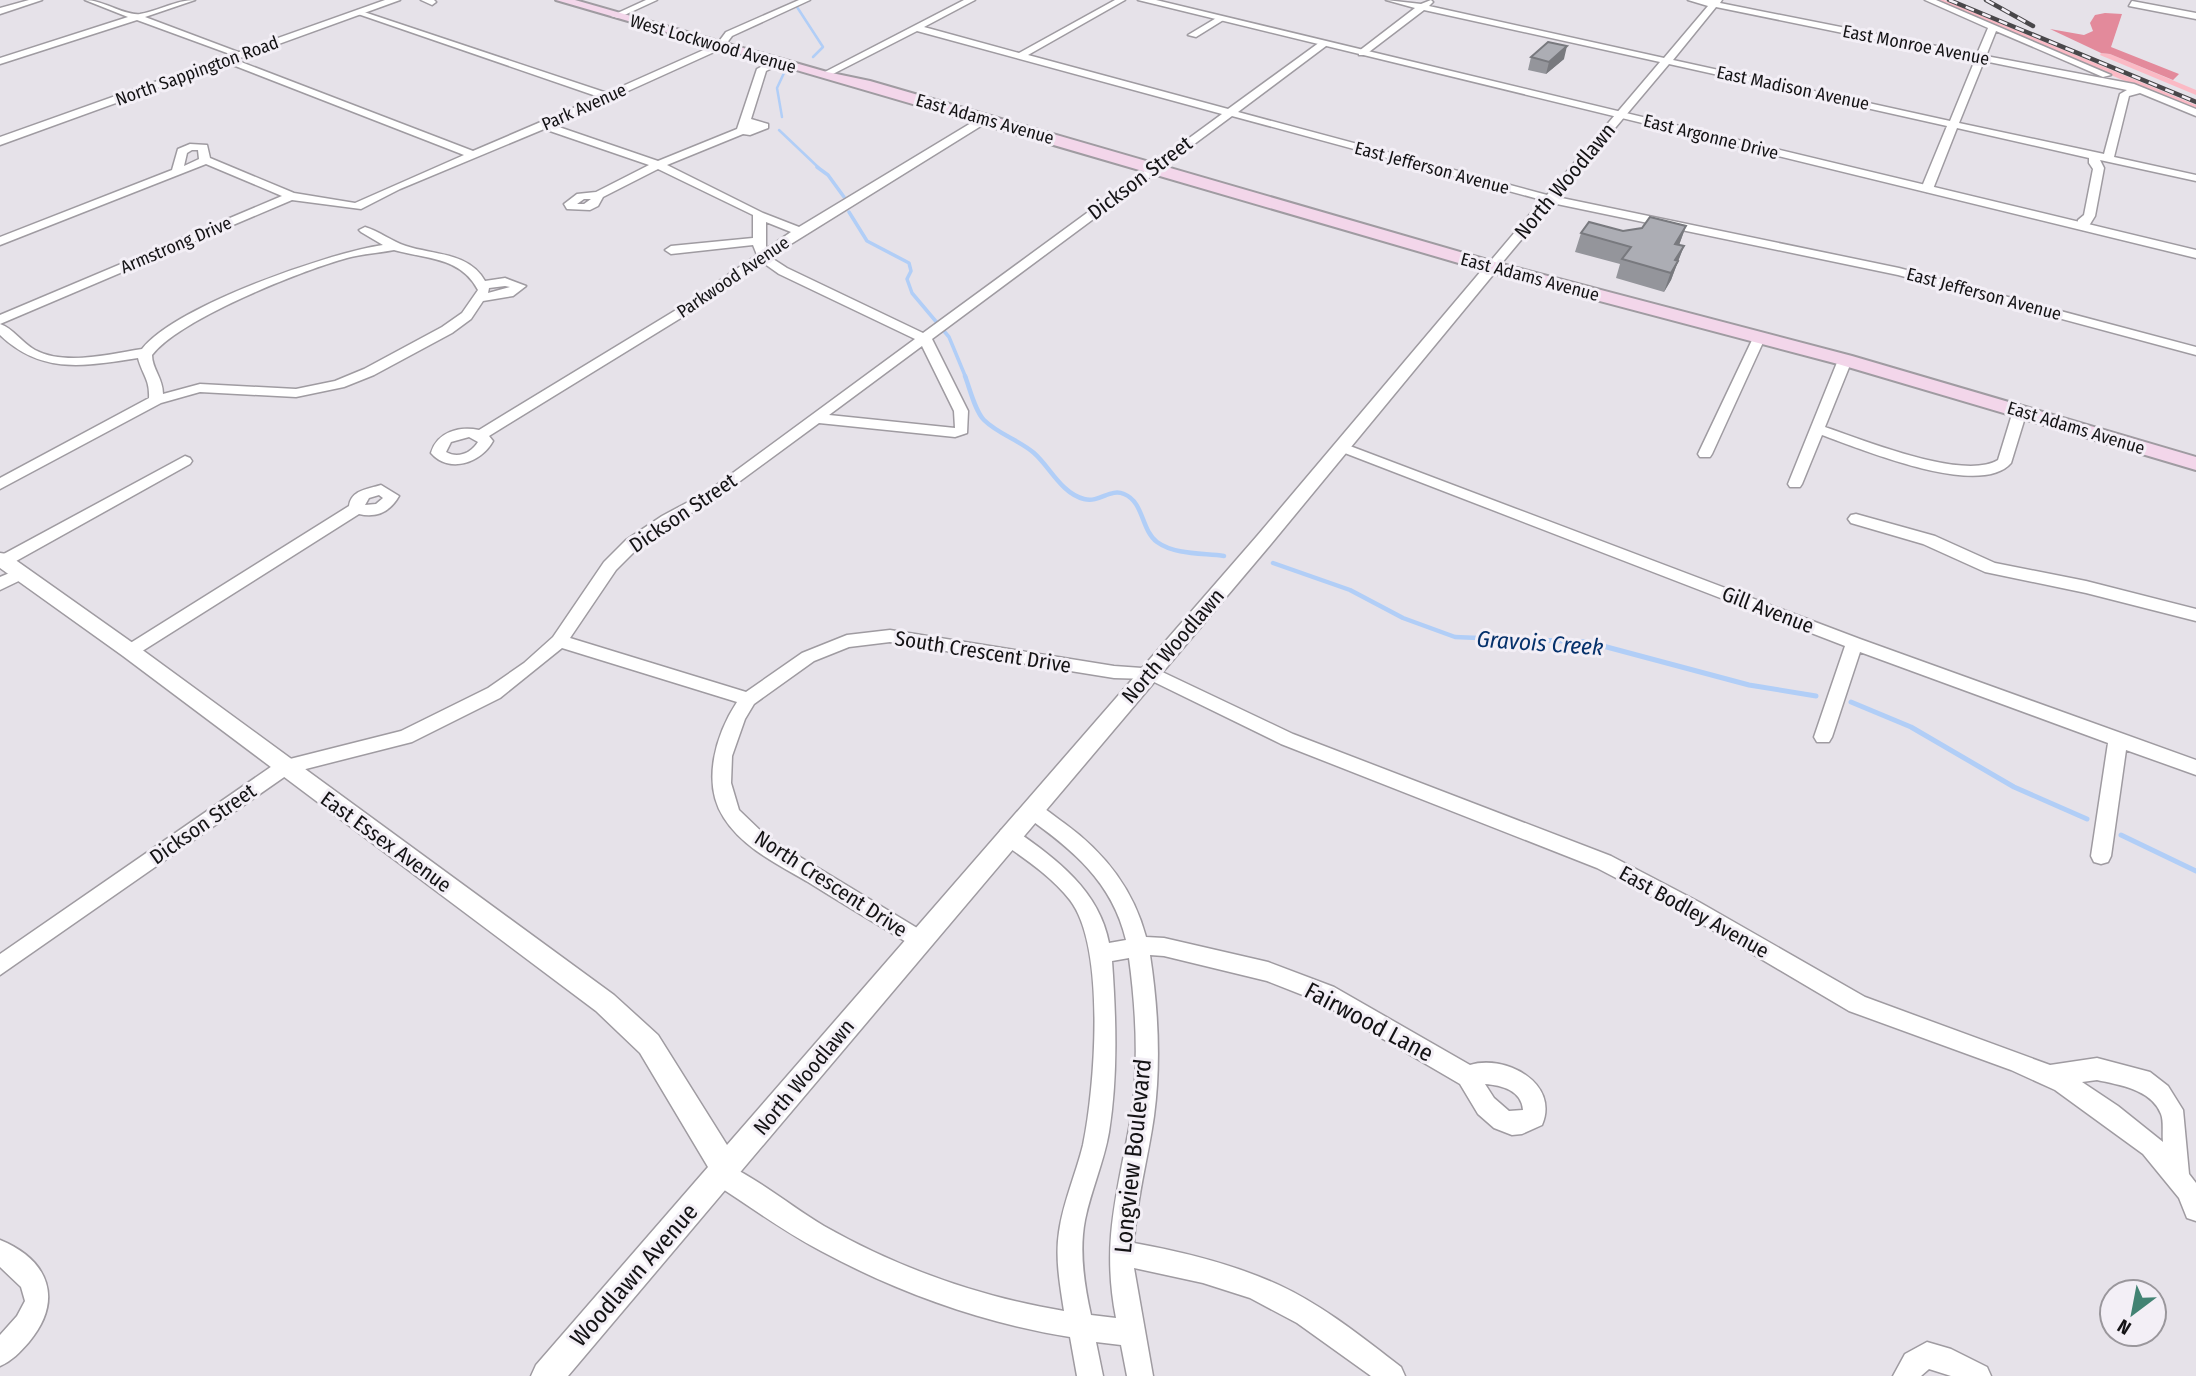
<svg xmlns="http://www.w3.org/2000/svg" width="2196" height="1376" viewBox="0 0 2196 1376" font-family="'Fira Sans Condensed',sans-serif">
	<rect width="100%" height="100%" fill="#e6e2e9"/>
	<path fill="#fbbac5" d="M1933 0H1944L2196 105V111Z
		M2101 53 2110 54 2196 90V95L2100 55Z"/>
	<path fill="#e38a9b" d="M2105 13 2122 14 2111 47 2179 74 2173 80 2110 54 2101 53 2050 29 2084 35 2093 31 2090 23 2095 15Z"/>
	<g fill="none" stroke-linecap="round" stroke-linejoin="round">
		<path stroke="#b1cef7" stroke-width="2.5" d="M797 7 823 47 813 57
			M782 117 777 88 784 73
			M779 130 819 168"/>
		<path stroke="#b1cef7" stroke-width="3.5" d="M817 167 828 175 844 197
			M849 212 867 241 909 263 911 271 907 279 912 293 949 337 966 378"/>
		<path stroke="#b1cef7" stroke-width="4.5" d="M965 376C970 389 975 411 984 420 998 434 1019 440 1034 453 1050 467 1061 493 1084 499 1100 503 1110 488 1124 494 1144 502 1141 530 1157 542 1175 555 1203 553 1224 556
			M1273 563 1350 590 1403 618 1455 637 1529 640"/>
		<path stroke="#b1cef7" stroke-width="5" d="M1482 638 1588 642 1749 685 1816 696
			M1851 702 1911 727 2014 787 2087 819
			M2121 835 2196 871"/>
		<g stroke="#9f9ba1" stroke-width="3">
			<path id="minor" d="M29 0H42L0 14V8Z
				M85 0C103 0 125 16 140 14 159 11 175 0 195 0L145 17 246 55 238 57 137 20 0 64V58L128 17Z
				M421 0H434L436 2 432 5Z
				M646 0H657L618 18 611 16Z
				M799 0H810L732 36 723 48 553 125 658 161 737 129 757 69 774 60H780V64L766 71 751 119 768 124V128L750 135 743 134 667 165 763 213 799 227 981 117H989V121L770 257 787 268 923 333 1222 114 917 31 827 77 819 75 964 0H975L924 27 1019 53 1115 0H1125L1028 55 1228 109 1320 42H1326V46L1238 112 1547 195 1660 62 1424 10 1365 55H1359V51L1415 8 1386 0 1421 4 1431 0 1433 2 1429 6 1664 58 1708 6 1688 0H1722L1720 3 1977 54 1988 28 1925 0H1936L2111 75 2103 77 1996 31 1986 56 2134 84 2196 109V116L2140 93 2129 96 2114 157 2196 175V181L2100 160 2104 168 2095 216 2087 229 2083 230 2077 227 2078 220 2084 215 2093 169 2089 163V158L1957 128 1933 189 1927 192 1921 189 1947 126 1669 64 1557 197 1899 268 2196 347V355L1898 275 1552 203 1496 270H1488V264L1542 200 1232 116 932 339 968 411 967 433 955 437 819 423 717 498 672 524 638 548 616 570 570 638 746 692 802 653 847 635 890 630 1114 666 1156 669 1293 734 1611 856 1699 902 1865 997 2050 1065 2097 1058 2150 1072 2168 1086 2183 1110 2189 1174 2196 1183V1221L2187 1218 2179 1198 2143 1154 2055 1090 2011 1070 1849 1011 1685 914 1597 868 1281 744 1148 679 1114 678 890 642 849 647 814 661 754 704 745 719 732 756 731 783 739 810 767 837 927 934 930 940 927 946 920 949 913 946C878 925 843 904 808 882 779 865 743 848 724 818 701 783 716 734 737 702L562 648 500 698 412 742 290 773 0 975V954L278 762 401 731 488 688 524 663 553 637 604 562 626 540 662 516 707 492 915 339 779 274 762 262 689 313 489 436 493 441C481 463 449 474 431 453 437 432 459 426 479 430L681 307 757 255 753 245 671 254 665 250 671 246 753 238V215L658 169 603 197 598 206 590 210 567 209 564 204 577 194 596 192 649 165 544 129 400 189 361 209 292 200 0 324V315L282 196 206 164 0 245V237L172 170 178 149 190 144 207 145 210 158 294 193 355 203 464 155 225 62 223 60 228 57 473 151 599 97 358 14V10L607 93 717 44 726 32ZM1716 7 1975 60 1950 121 1673 60ZM1984 61 2127 90 2120 94 2104 154 1959 123ZM192 150H198L199 159 184 166 187 153ZM584 199H591L584 204H577ZM766 222 791 232 766 249ZM922 346 954 411 955 428 829 415ZM469 437 478 442C471 453 458 459 446 452L451 442ZM2097 1080C2119 1085 2151 1089 2161 1114 2164 1121 2162 1134 2163 1142L2118 1106 2082 1082Z
				M2132 1 2196 13V19L2129 6Z
				M1218 17 1225 19 1196 37 1188 35Z
				M365 227C379 231 391 241 406 246 433 255 469 252 485 281L505 278 526 286 513 296 483 301 471 319 452 333 374 375 344 387 296 397 200 392 161 403 0 489V478L149 398C150 379 142 374 138 358 85 366 42 375 0 335V324C13 328 22 343 35 350 65 366 110 354 142 349 176 306 328 253 383 245L361 232 359 230ZM394 250C426 259 461 257 478 290L462 313 442 327 364 369 335 381 296 389 200 384 163 394C163 378 152 369 152 355 180 319 300 271 347 258 362 254 379 253 394 250ZM505 286 510 287 488 293 489 288Z
				M1759 334 1765 338 1712 454 1710 457H1700L1698 454 1753 338Z
				M1845 356 1852 360 1825 427C1864 440 1963 481 1998 460L2013 411 2020 407 2027 411 2011 463C1980 499 1861 449 1822 435L1802 484 1800 487H1790L1788 484 1838 360Z
				M1342 443 1860 639 2196 760V775L2126 750 2111 856 2108 862 2101 864 2094 862 2091 856 2108 743 1860 652 1832 737 1829 742H1817L1814 737 1845 646 1337 450 1335 447Z
				M185 456 190 458 192 461 190 464 9 565 0 566V556Z
				M381 485 399 496C390 512 376 518 359 514L136 655H124L121 651 124 647 349 506C351 490 368 489 381 485ZM379 495 383 498 376 504 365 505 369 498Z
				M1856 514 1935 536 1995 563 2086 581 2196 609V621L2086 593 1985 572 1923 544 1851 523 1848 519 1851 515Z
				M19 569 27 574 25 578 0 590V577Z
				M1031 802C1043 806 1053 815 1064 823 1104 852 1133 888 1146 937L1164 938 1268 962 1334 987 1470 1065C1505 1054 1560 1083 1542 1125L1522 1134 1512 1135 1494 1128 1478 1114 1460 1084 1318 1001 1267 981 1164 956 1150 955C1158 1007 1161 1064 1154 1116 1148 1159 1136 1200 1134 1243 1183 1252 1233 1264 1279 1285 1324 1306 1362 1337 1401 1367L1405 1376H1371L1297 1323 1250 1298 1203 1283 1134 1268 1153 1376H1127L1121 1345 1096 1342 1103 1376H1077L1070 1337C983 1323 899 1293 821 1251 783 1231 748 1205 712 1182L708 1174 712 1166 720 1162C757 1177 790 1206 824 1226 898 1268 980 1297 1064 1311 1060 1285 1055 1258 1059 1232 1063 1202 1076 1174 1083 1145 1095 1088 1106 947 1070 900 1051 876 1025 859 1001 842L998 836 1001 830 1008 828 1015 830C1056 859 1099 890 1109 943L1126 940C1112 881 1072 849 1024 815L1021 810 1024 805ZM1129 958C1136 1009 1139 1067 1131 1118 1118 1191 1101 1242 1116 1318L1091 1315C1084 1284 1079 1251 1085 1220 1091 1190 1104 1162 1109 1132 1118 1076 1116 1017 1112 961ZM1485 1084C1502 1085 1522 1091 1523 1110L1509 1111 1494 1098Z
				M0 1240C49 1260 64 1300 29 1342 20 1352 12 1361 0 1366V1335L17 1316 25 1301 21 1287 0 1267Z
				M1927 1342 1951 1349 1987 1367 1991 1376H1951L1929 1369 1921 1376H1893L1905 1354Z"/>
		</g>
		<g stroke="#9f9ba1" stroke-width="3">
			<path id="tertiary" d="M385 0H400L0 145V137Z
				M1138 0H1156L2196 250V258Z
				M1492 263 1499 267 1497 270 1271 544 568 1376H531L536 1365 708 1167 640 1053 596 1011 123 656 0 568V553L7 554 137 646 614 995 658 1035 727 1145 1257 536 1487 264Z"/>
		</g>
		<g stroke="#9f9ba1" stroke-width="4">
			<path id="secondary" d="M556 0H575L827 72 870 81 1498 263 1852 356 2196 457V470L1838 364 1486 271Z"/>
		</g>
		<use href="#minor" fill="#fff" fill-rule="evenodd"/>
		<use href="#tertiary" fill="#fff" fill-rule="evenodd"/>
		<use href="#secondary" fill="#f3d6ea" fill-rule="evenodd"/>
		<g stroke="#49474a" stroke-width="4.5">
			<path id="rail" d="M1949 0 2196 102
				M1986 0 2033 26"/>
		</g>
		<use href="#rail" stroke="#f3eff6" stroke-width="2.5" stroke-dasharray="9" stroke-linecap="butt"/>
	</g>
	<path fill="#94959b" d="M1531 57 1564 59 1546 74 1528 70Z
		M1686 226 1679 245 1684 246 1678 261 1671 280 1664 292 1616 278 1620 264 1575 252 1581 233Z"/>
	<path fill="#78797e" d="M1567 46 1564 59 1546 74 1549 62Z
		M1686 226 1679 245 1675 244Z
		M1684 246 1671 280 1664 292 1675 260Z"/>
	<path fill="#acadb4" stroke="#78797e" stroke-width="2" d="M1548 42 1567 46 1549 62 1531 57Z
		M1650 217 1686 226 1675 244 1684 246 1675 260 1678 261 1671 273 1622 259 1631 247 1581 233 1589 222 1623 231 1642 228Z"/>
	<g text-anchor="middle" stroke-width="6" stroke-linejoin="round" paint-order="stroke">
		<g font-size="18" fill="#141315" stroke="#f3eff6">
			<text transform="translate(713 44) rotate(16)" y="6">West Lockwood Avenue</text>
			<text transform="translate(1916 45) rotate(11)" y="6">East Monroe Avenue</text>
			<text transform="translate(197 71) rotate(-20)" y="6">North Sappington Road</text>
			<text transform="translate(1793 88) rotate(12)" y="6">East Madison Avenue</text>
			<text transform="translate(584 107) rotate(-24)" y="6">Park Avenue</text>
			<text transform="translate(985 119) rotate(16)" y="6">East Adams Avenue</text>
			<text transform="translate(1711 137) rotate(14)" y="6">East Argonne Drive</text>
			<text transform="translate(1432 168) rotate(15)" y="6">East Jefferson Avenue</text>
			<text transform="translate(176 245) rotate(-23)" y="6">Armstrong Drive</text>
			<text transform="translate(733 277) rotate(-34)" y="6">Parkwood Avenue</text>
			<text transform="translate(1530 277) rotate(15)" y="6">East Adams Avenue</text>
			<text transform="translate(1984 294) rotate(15)" y="6">East Jefferson Avenue</text>
			<text transform="translate(2076 428) rotate(17)" y="6">East Adams Avenue</text>
		</g>
		<g font-size="21" fill="#141315" stroke="#f3eff6">
			<text transform="translate(1140 178) rotate(-37)" y="7">Dickson Street</text>
			<text transform="translate(1565 181) rotate(-50)" y="7">North Woodlawn</text>
			<text transform="translate(683 513) rotate(-34)" y="7">Dickson Street</text>
			<text transform="translate(1768 610) rotate(21)" y="7">Gill Avenue</text>
			<text transform="translate(1173 646) rotate(-49)" y="7">North Woodlawn</text>
			<text transform="translate(983 652) rotate(9)" y="7">South Crescent Drive</text>
			<text transform="translate(203 824) rotate(-35)" y="7">Dickson Street</text>
			<text transform="translate(386 842) rotate(36)" y="7">East Essex Avenue</text>
			<text transform="translate(831 884) rotate(33)" y="7">North Crescent Drive</text>
			<text transform="translate(1694 912) rotate(29)" y="7">East Bodley Avenue</text>
			<text transform="translate(804 1077) rotate(-50)" y="7">North Woodlawn</text>
		</g>
		<g font-size="23" font-style="italic" fill="#05316b" stroke="#f3eff6">
			<text transform="translate(1540 643) rotate(4)" y="8">Gravois Creek</text>
		</g>
		<g font-size="24" fill="#141315" stroke="#f3eff6">
			<text transform="translate(1369 1022) rotate(28)" y="8">Fairwood Lane</text>
			<text transform="translate(1133 1156) rotate(-84)" y="8">Longview Boulevard</text>
			<text transform="translate(634 1275) rotate(-49)" y="8">Woodlawn Avenue</text>
		</g>
	</g>
	<g transform="translate(2133 1313) rotate(212)"><circle r="33" fill="#f3eff6" stroke="#9a979c" stroke-width="2"/>
	<path d="M0-5L12 26L0 18L-12 26Z" fill="#428373"/>
	<text y="-10" font-size="19" font-weight="bold" text-anchor="middle" fill="#141315">N</text>
	</g>
</svg>
